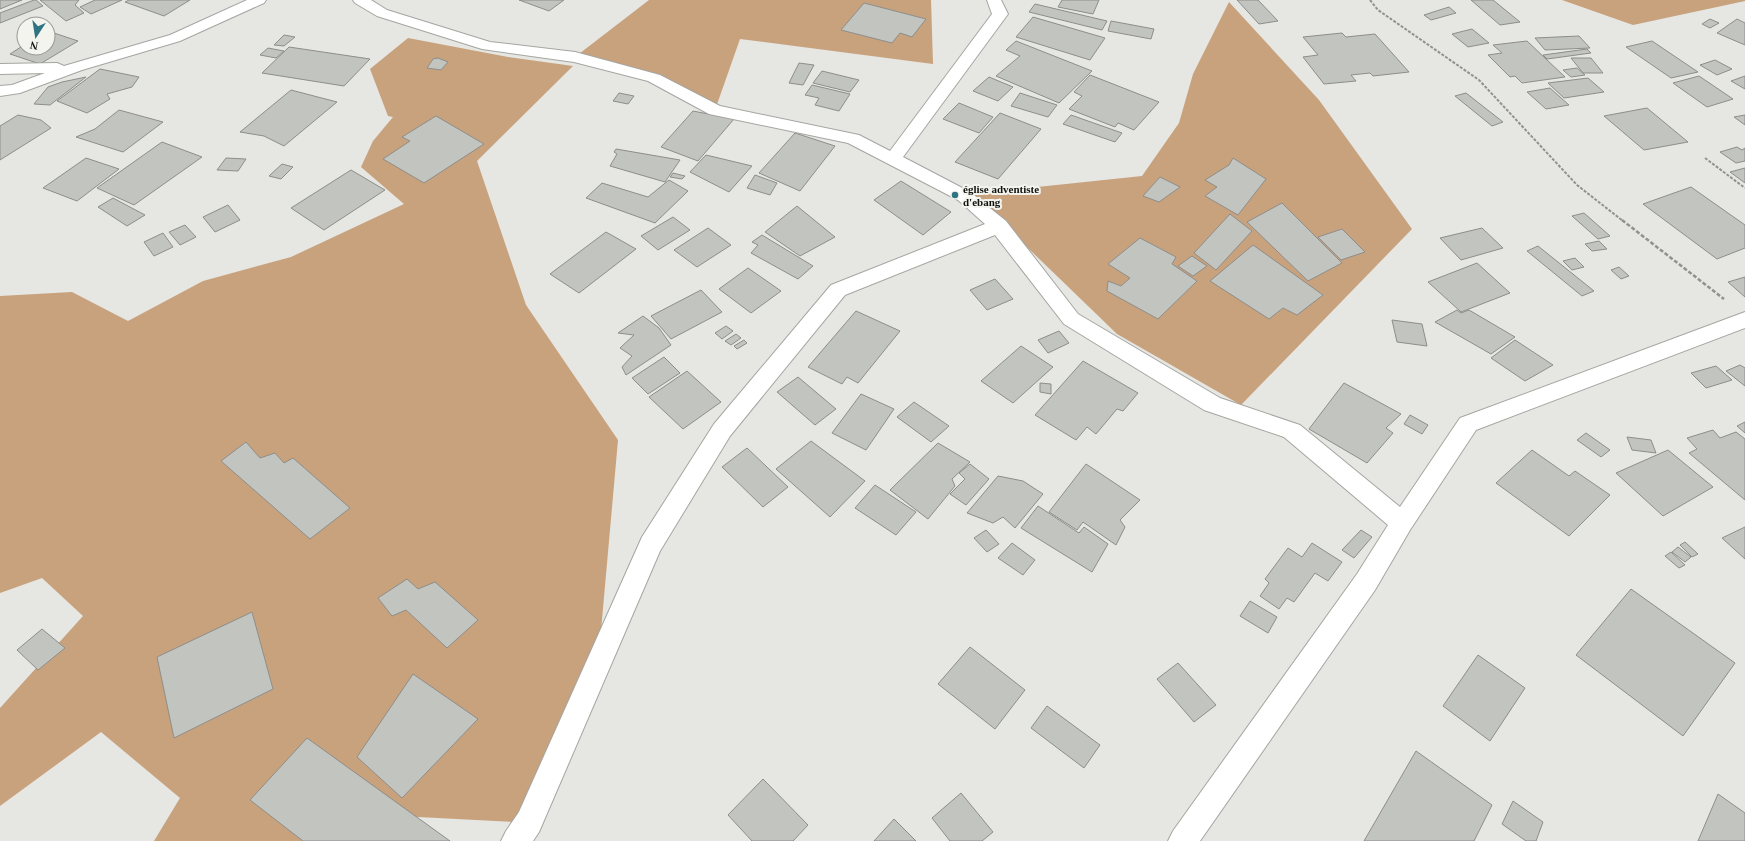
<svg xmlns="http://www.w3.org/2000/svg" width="1745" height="841" viewBox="0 0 1745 841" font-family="Georgia,serif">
	<rect width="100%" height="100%" fill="#e6e6e2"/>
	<path fill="#c8a17d" d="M649 0H931L933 64 740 39 715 110 654 78 575 57Z
		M1562 0H1745V1L1633 25Z
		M1229 2 1319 100 1412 229 1241 405 1117 334 972 194 1142 176 1179 123 1193 74Z
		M408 38 508 57 573 66 477 161 526 305 618 440 599 653 513 822 341 813 328 841H154L180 798 101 732 0 806V708L83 616 42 578 0 593V296L72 292 128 321 203 281 291 257 404 204 361 167 373 141 393 117 388 116 370 69Z"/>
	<path fill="#c2c4c0" stroke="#8d8e8b" d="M0 0H22L0 9Z
		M34 0H36L43 6 0 23V13Z
		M40 0H79L75 5 84 13 66 21Z
		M95 0H122L91 14 80 7Z
		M129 0H190L164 16 125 2Z
		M519 0H564L549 11Z
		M1062 0H1099L1093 14 1058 7Z
		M1237 0H1258L1278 21 1259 24Z
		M1471 0H1493L1520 22 1500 25Z
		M864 3 926 19 912 37 900 33 892 43 841 30Z
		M1035 4 1107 21 1102 30 1029 12Z
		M1449 7 1456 13 1431 20 1424 15Z
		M1033 17 1105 38 1090 60 1016 37Z
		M1710 19 1719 23 1710 28 1702 24Z
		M1737 19 1745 23V45L1717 33Z
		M1111 21 1154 29 1151 39 1108 31Z
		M1472 29 1489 43 1468 47 1452 34Z
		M48 31 78 41 40 64 10 54 24 45V48H48Z
		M1342 33 1346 37 1375 34 1409 72 1373 76 1370 73 1351 75 1356 81 1324 84 1303 57 1318 55 1303 37Z
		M284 35 295 37 284 46 274 45Z
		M1579 36 1590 48 1545 50 1535 38Z
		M1016 41 1092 71 1059 103 996 76 1020 56 1006 50Z
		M1527 41 1565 77 1522 83 1515 76 1510 77 1488 55 1502 53 1493 45Z
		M1652 41 1698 72 1671 78 1626 47Z
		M289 47 370 59 344 86 262 73Z
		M268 48 284 51 276 58 260 55Z
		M1587 49 1591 53 1547 59 1543 55Z
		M438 58 448 62 441 70 427 68 433 59Z
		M1571 58H1591L1603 73H1583Z
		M1715 60 1732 69 1717 75 1700 65Z
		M799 63 814 65 803 85 789 83Z
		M1577 68 1585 75 1571 77 1563 70Z
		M100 69 139 77 132 87 107 94 110 99 87 113 57 101Z
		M822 71 859 80 850 92 813 83Z
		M1090 75 1159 102 1134 130 1118 123 1115 127 1069 109 1082 96 1074 92Z
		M1699 76 1733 99 1707 107 1673 83Z
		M1745 76V89L1731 81Z
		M86 77 50 105 34 104 48 87 62 82Z
		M989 77 1013 87 998 101 973 91Z
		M1588 78 1604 92 1564 98 1548 83Z
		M812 85 850 94 839 111 815 105 819 98 805 95Z
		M1550 88 1569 105 1546 109 1527 92Z
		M291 90 337 102 284 146 264 136 240 132Z
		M619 93 634 96 628 104 613 101Z
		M1020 93 1057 105 1048 117 1011 106Z
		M1466 93 1503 122 1492 126 1455 96Z
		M959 103 993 117 979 133 943 119Z
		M1647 108 1688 142 1644 150 1604 116Z
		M119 110 163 122 123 152 76 137 95 129Z
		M693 111 734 119 698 161 661 147Z
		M1000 113 1041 129 998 179 955 162Z
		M18 115 41 120 51 128 0 160V126Z
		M1071 115 1122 133 1115 142 1063 124Z
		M1745 115V125L1734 117Z
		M436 116 484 144 424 183 383 159 410 141 402 137Z
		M795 133 835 146 800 191 759 173Z
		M162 142 202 157 134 205 97 188Z
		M1737 147 1742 150 1745 148V161L1736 163 1720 152Z
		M616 149 680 160 665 182 610 166 617 154 614 152Z
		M706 155 752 166 729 192 690 172Z
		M86 158 119 169 77 201 43 188Z
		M226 158 246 159 238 171 217 170Z
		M1233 158 1266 179 1238 215 1205 196 1217 187 1205 180 1229 165Z
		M282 164 293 167 281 179 269 176Z
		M1745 168V183L1730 172Z
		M351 170 385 190 324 230 291 208Z
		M673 173 685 176 682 179 670 177Z
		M755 175 777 183 770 195 747 188Z
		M1160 177 1180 187 1159 202 1143 196Z
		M669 180 688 191 655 223 586 198 602 183 648 197Z
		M901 181 951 212 923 235 874 200Z
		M1691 187 1745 225V248L1717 259 1643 204Z
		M113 198 145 215 127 226 98 207Z
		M1282 203 1342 263 1308 281 1247 222Z
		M228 205 240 220 215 232 203 217Z
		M797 206 835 237 800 256 765 232Z
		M1584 213 1610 236 1598 239 1572 216Z
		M1230 214 1252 231 1216 270 1194 253Z
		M673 217 690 230 658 250 641 236Z
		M185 225 196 237 180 245 169 232Z
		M708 228 731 245 697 267 674 250Z
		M1482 228 1503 248 1461 260 1440 238Z
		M1342 229 1365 252 1341 260 1318 237Z
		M606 232 636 249 579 293 550 274Z
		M163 233 173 247 154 256 144 242Z
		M762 235 813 266 798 279 751 253 758 245 752 242Z
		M1140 238 1176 257 1172 264 1197 281 1158 319 1107 291 1108 281 1121 286 1130 278 1108 264Z
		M1599 241 1607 249 1592 251 1585 244Z
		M1253 245 1323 295 1297 315 1283 308 1269 319 1210 281Z
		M1538 246 1594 291 1582 296 1527 251Z
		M1192 256 1207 266 1193 276 1178 266Z
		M1575 258 1584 267 1572 270 1563 261Z
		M1477 263 1510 293 1461 312 1428 282Z
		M1619 267 1629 276 1621 279 1611 270Z
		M748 268 781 291 751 313 719 289Z
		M1745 277V297L1728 282Z
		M995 279 1013 299 987 310 970 290Z
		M701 290 722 312 671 339 651 316Z
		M1457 310 1461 313 1469 310 1515 337 1491 354 1435 322Z
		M856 311 900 331 858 383 847 377 842 384 808 367Z
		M643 316 659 328 671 345 626 375 622 367 632 356 620 348 634 335 618 333Z
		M1392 320 1422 324 1427 346 1397 342Z
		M726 326 733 331 722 339 715 333Z
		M1059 331 1069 343 1048 353 1038 340Z
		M736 334 741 338 731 345 725 341Z
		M744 340 747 343 737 349 734 346Z
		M1515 340 1553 365 1525 381 1491 358Z
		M1021 346 1053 367 1013 403 981 381Z
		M664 357 680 373 648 394 632 378Z
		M1083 361 1138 393 1123 411 1117 409 1096 434 1087 427 1076 440 1035 415Z
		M1740 365 1745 368V386L1726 371Z
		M1716 366 1732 380 1706 388 1691 373Z
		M687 371 721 402 683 429 649 397Z
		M798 377 836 409 815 425 777 392Z
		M1040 383 1051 384V394L1040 392Z
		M1344 383 1401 414 1386 428 1393 433 1367 463 1309 429Z
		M861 394 894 409 866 450 832 433Z
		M914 402 949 426 931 442 897 417Z
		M1410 415 1428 425 1422 434 1404 424Z
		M1745 422V433L1737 426Z
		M1713 430 1720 438 1736 432 1745 439V500L1689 453 1697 449 1687 438Z
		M1586 433 1610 450 1601 457 1577 440Z
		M1627 437 1651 440 1656 453 1632 450Z
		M811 441 865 481 830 517 776 469Z
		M246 442 260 458 275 453 284 463 293 458 350 508 310 539 221 461Z
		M938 443 970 462 952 479 955 486 928 519 890 490Z
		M747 448 788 487 763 507 722 467Z
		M1532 450 1569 476 1575 471 1610 495 1569 536 1496 483Z
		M1668 450 1713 487 1663 516 1616 473Z
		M970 464 989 479 966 505 950 494 965 479 959 473Z
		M1086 464 1140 500 1120 520 1125 527 1116 545 1083 522 1077 530 1049 512Z
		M998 476 1023 481 1043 494 1015 528 1003 517 993 523 967 513Z
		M875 485 916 512 896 535 855 508Z
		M1038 506 1079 533 1084 527 1108 544 1092 572 1021 528Z
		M1745 527V559L1722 538Z
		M986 530 999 544 987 552 974 538Z
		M1361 530 1372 537 1354 558 1342 550Z
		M1685 542 1698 554 1692 557 1680 545Z
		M1012 543 1035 560 1023 575 998 558Z
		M1312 543 1342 562 1328 581 1315 573 1294 602 1287 598 1279 609 1260 596 1269 583 1265 579 1288 548 1302 557Z
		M1678 547 1691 557 1685 562 1672 552Z
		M1671 552 1685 565 1679 568 1665 556Z
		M407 579 418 589 435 582 478 620 447 648 406 610 392 616 378 598Z
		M1631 589 1735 663 1683 736 1576 655Z
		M1250 601 1277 617 1268 633 1240 616Z
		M252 612 273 689 174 738 157 657Z
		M42 629 65 648 38 670 17 650Z
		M970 647 1025 690 995 729 938 684Z
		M1478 655 1525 688 1490 741 1443 706Z
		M1178 663 1216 705 1194 722 1157 679Z
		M413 674 478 719 402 798 357 757Z
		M1047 706 1100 745 1084 768 1031 728Z
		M307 738 450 841H303L250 800Z
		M1416 751 1492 805 1474 841H1364Z
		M763 779 808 825 793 841H752L728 815Z
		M961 793 993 832 982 841H950L932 818Z
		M1718 794 1745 813V841H1698Z
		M1513 801 1543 822 1536 841H1526L1502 824Z
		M894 819 916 841H874Z"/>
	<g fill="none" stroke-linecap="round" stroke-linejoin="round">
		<g stroke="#a5a5a1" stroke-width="2">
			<path id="minor" d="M247 0H266L264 3 180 41 82 70 20 93 0 96V86L12 85 45 73 0 74V64L57 63 64 66 170 35Z
				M353 0H371L387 10 490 42 575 52 660 75 720 106 859 135 890 151 992 14 987 0H1001L1008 14 903 157 970 192 1006 221 1078 314 1220 398 1300 425 1400 507 1460 418 1745 312V328L1476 430 1410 530 1375 590 1200 841H1168L1173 831 1357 574 1388 525 1284 437 1204 410 1064 324 995 235 845 295 730 436 660 551 539 832 533 841H501L506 831 519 812 642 537 714 424 831 285 985 224 958 200 848 143 709 114 648 81 574 62 482 49 377 16 355 3Z"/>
		</g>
		<path stroke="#91918e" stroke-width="2" stroke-dasharray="3 1.5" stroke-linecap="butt" d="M1370 0 1378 10 1479 80 1577 185 1623 221
			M1705 158 1745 188"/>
		<path stroke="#91918e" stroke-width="2.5" stroke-dasharray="4 2" stroke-linecap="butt" d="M1622 220 1724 299"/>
		<use href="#minor" fill="#fff" fill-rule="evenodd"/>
	</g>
	<circle fill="#2f7482" stroke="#f4f4ef" stroke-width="1.5" cx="955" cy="195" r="4"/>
	<g text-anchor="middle" stroke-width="4" stroke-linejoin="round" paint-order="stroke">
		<g font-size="11" font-weight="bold" fill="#11110f" stroke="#f4f4ef" text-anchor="start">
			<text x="963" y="193">église adventiste<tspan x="963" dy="13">d'ebang</tspan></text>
		</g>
	</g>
	<g transform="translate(36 36) rotate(192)"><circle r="19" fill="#f4f4ef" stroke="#999995"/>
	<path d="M0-3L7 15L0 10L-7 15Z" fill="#2f7482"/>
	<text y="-6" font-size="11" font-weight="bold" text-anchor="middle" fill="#11110f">N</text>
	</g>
</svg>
